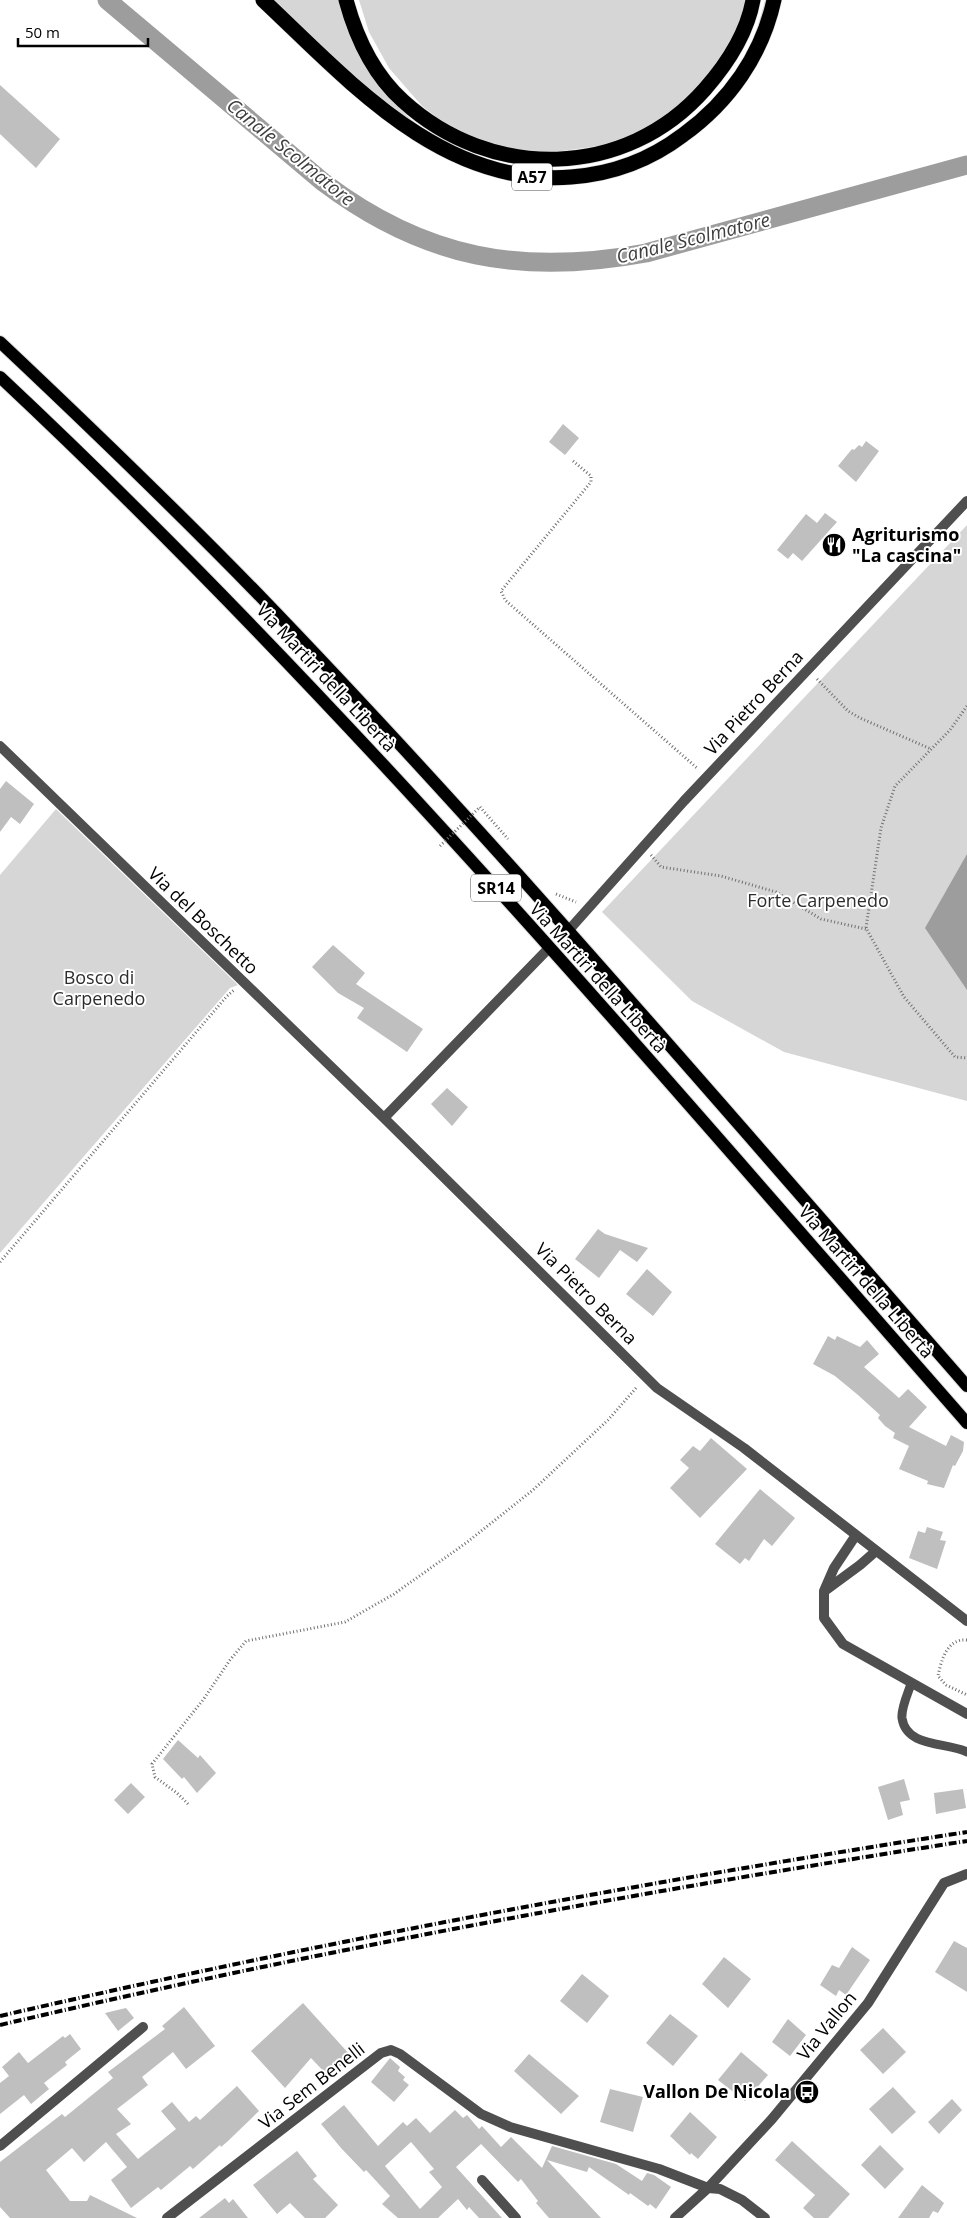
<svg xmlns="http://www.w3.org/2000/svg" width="967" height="2218" viewBox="0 0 967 2218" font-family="'Open Sans',sans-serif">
	<rect width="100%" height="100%" fill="#fff"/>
	<path fill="#d6d6d6" d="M271 0H341C354 52 384 101 428 133 526 202 675 172 738 70 751 48 759 25 765 0H767C760 25 754 51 738 73 675 167 557 199 454 150 383 116 328 54 271 0Z
		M359 0H748L730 50 678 111 614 144 547 153 516 150 477 139 448 126 422 106 389 68 369 32Z
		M967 525V1101L784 1052 692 1001 602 912Z
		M56 809 238 985 230 988 0 1253V875Z"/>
	<path fill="#9d9d9d" d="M967 854V990L925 928Z"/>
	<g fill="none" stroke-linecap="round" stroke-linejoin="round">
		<path stroke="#9d9d9d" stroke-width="19" d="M107 0 323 182C425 259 522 276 646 253L967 165"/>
	</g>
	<path fill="#bfbfbf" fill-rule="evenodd" d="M0 85 60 139 36 168 0 134Z
		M563 424 579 438 565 455 549 442Z
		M866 441 879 451 856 482 838 466 852 449 854 450 859 445 862 447Z
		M825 513 837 522 802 561 793 553 788 559 777 550 806 514 817 523Z
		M6 781 34 804 20 824 11 817 0 832V789Z
		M333 945 365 973 356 984 423 1029 407 1052 357 1018 364 1008 338 993 312 967Z
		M447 1088 468 1107 452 1126 431 1104Z
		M598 1229 605 1234 648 1248 637 1262 620 1250 599 1278 575 1259Z
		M647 1269 672 1292 653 1316 626 1294Z
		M828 1336 835 1340 837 1336 860 1347 867 1340 879 1354 864 1367 899 1398 908 1389 927 1407 909 1427 946 1446 951 1435 964 1442 963 1451 955 1466 953 1465 944 1488 927 1484 928 1481 899 1469 909 1446 893 1438 895 1433 885 1426 878 1418 880 1415 858 1395 835 1376 813 1364Z
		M711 1438 747 1469 700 1518 670 1488 689 1468 680 1460 693 1446 700 1451Z
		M760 1489 795 1518 772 1546 764 1539 749 1561 745 1558 740 1564 715 1544Z
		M927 1527 943 1532 940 1540 946 1541 937 1569 909 1558 918 1531 925 1533Z
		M178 1740 198 1758 200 1755 216 1773 197 1793 184 1777 182 1779 163 1759Z
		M904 1779 910 1800 900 1802 903 1815 888 1820 878 1787Z
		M131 1783 145 1797 128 1814 114 1800Z
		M963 1789 966 1808 936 1814 934 1793Z
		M954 1941 967 1948V1992L935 1972Z
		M852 1947 870 1960 846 1995 839 1990 836 1996 820 1985 832 1965 839 1968Z
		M724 1957 751 1979 728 2008 702 1984Z
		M582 1974 609 1996 587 2023 560 2001Z
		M303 2003 351 2056 329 2077 311 2058 285 2088 251 2051Z
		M184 2007 215 2046 186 2069 173 2052 142 2077 148 2085 117 2109 131 2124 116 2134 138 2159 176 2129 161 2111 172 2102 189 2122 196 2116 200 2120 237 2086 259 2111 228 2141 221 2147 220 2145 193 2169 190 2166 161 2190 158 2187 131 2208 111 2180 127 2167 106 2142 84 2162 72 2148 46 2170 70 2201H87L90 2195 137 2218H10L0 2207V2162L62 2114 65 2117 113 2078 108 2072 165 2029 162 2026Z
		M126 2008 134 2018 118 2031 105 2013Z
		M670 2014 698 2036 673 2066 646 2043Z
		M788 2019 806 2035 790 2056 772 2042Z
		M883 2028 906 2052 883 2074 860 2050Z
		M70 2034 81 2049 65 2062 67 2065 44 2083 49 2089 31 2104 24 2095 0 2114V2083L9 2076 2 2067 19 2052 28 2063 63 2036 65 2038Z
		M741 2052 768 2075 745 2101 718 2080Z
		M529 2054 579 2096 561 2114 514 2071Z
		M390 2058 400 2067 398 2071 405 2077 403 2080 409 2085 394 2102 371 2082Z
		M893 2087 916 2112 892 2134 869 2109Z
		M610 2089 643 2097 633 2132 600 2122Z
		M952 2099 962 2110 939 2134 928 2122Z
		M344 2105 378 2146 403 2122 407 2126 416 2118 430 2133 455 2110 463 2118 467 2115 479 2129 482 2126 501 2147 511 2137 542 2168 552 2146 616 2164 642 2181 647 2173 654 2175 671 2187 656 2209 650 2204 648 2206 630 2193 629 2195 589 2167 587 2172 547 2160 601 2218H549L536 2203 538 2201 521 2179 518 2182 481 2144 456 2167 502 2218H479L469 2207 467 2210 458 2199 438 2218H398L382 2204 390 2196 366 2170 364 2172 341 2148 321 2124ZM411 2142 434 2169 429 2172 442 2187 420 2209 385 2166Z
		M690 2112 717 2137 698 2159 691 2153 690 2155 670 2136Z
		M792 2141 850 2194 828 2218H814L803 2208 815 2195 775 2160Z
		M880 2145 904 2169 885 2189 861 2165Z
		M297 2151 317 2176 313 2179 338 2205 325 2218H305L290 2203 277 2214 253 2185Z
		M922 2185 944 2203 938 2213 933 2211 929 2218H898Z
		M225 2198 229 2203 233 2199 248 2218H199Z"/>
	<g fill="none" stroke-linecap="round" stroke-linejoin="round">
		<g stroke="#dbdbdb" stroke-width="14">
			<path id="primary" d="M0 342C87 424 173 507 256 592 503 848 733 1119 967 1386
				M0 377C347 702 654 1066 967 1423"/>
		</g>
		<g stroke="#dbdbdb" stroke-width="16">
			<path id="motorway" d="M263 0C349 81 442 187 571 177 613 174 650 160 683 135 729 102 762 55 774 0
				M346 0C356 37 374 75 403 101 491 181 625 180 705 89 727 64 747 33 753 0"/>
		</g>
		<path stroke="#717171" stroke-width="3" stroke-dasharray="1 2.5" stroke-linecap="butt" d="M573 461 591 476V482L501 591 505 600 697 768
			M817 679 848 711 860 718 931 749
			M967 706 950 730 895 786 881 828 866 928 904 997 955 1057 967 1058
			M480 807 508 839
			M651 855 661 867 721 876 776 892 821 919 866 929
			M556 894 576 902
			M0 1262 227 996 234 990
			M967 1640C947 1638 941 1661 938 1676L946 1685 967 1695
			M188 1804 177 1793 155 1777 152 1764 203 1700 230 1660 246 1641 345 1622 394 1594 466 1543 533 1490 608 1420 637 1387"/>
		<path stroke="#4f4f4f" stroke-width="9" d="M911 1684C908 1693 901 1708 902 1718 906 1748 948 1742 967 1752"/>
		<path stroke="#4f4f4f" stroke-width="10" d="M0 746 384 1118
			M568 931 684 801 967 501
			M549 948 384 1118 657 1388 744 1448 967 1621
			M856 1535 834 1568 824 1591V1618L843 1644 967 1714
			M826 1590 860 1565 876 1551
			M0 2146 143 2027
			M482 2180 516 2218
			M167 2218 381 2053 391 2050 400 2054 481 2114 510 2127 659 2169 708 2188 720 2189 742 2200 765 2218
			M675 2218 708 2188 772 2119 868 2003 944 1883 967 1874"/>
		<use href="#primary" stroke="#000" stroke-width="12"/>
		<use href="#motorway" stroke="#000" stroke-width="15"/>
		<path stroke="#000" stroke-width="4" stroke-dasharray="8 2.5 1 2.5" stroke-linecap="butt" d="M0 2016C320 1942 643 1882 967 1832
			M0 2025C319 1950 643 1891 967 1841"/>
		<path stroke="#717171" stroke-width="3" stroke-dasharray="1 2.5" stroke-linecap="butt" d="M440 846 480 807"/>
	</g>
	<defs>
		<g id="restaurant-disc" transform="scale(1.25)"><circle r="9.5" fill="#000" stroke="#fff"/><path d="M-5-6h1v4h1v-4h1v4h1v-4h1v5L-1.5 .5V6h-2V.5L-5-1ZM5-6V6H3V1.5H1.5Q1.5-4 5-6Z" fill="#fff"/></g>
		<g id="bus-disc" transform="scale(1.25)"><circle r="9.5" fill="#000" stroke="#fff"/><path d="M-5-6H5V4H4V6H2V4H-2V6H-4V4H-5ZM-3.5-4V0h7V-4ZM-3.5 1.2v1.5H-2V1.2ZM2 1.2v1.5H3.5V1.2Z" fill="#fff"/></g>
	</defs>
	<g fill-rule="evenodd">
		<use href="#restaurant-disc" x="834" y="545"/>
		<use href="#bus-disc" x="807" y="2092"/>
	</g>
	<g text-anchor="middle" stroke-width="4" stroke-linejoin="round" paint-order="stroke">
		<g fill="#fff" stroke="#4c4c4c" stroke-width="1">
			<rect x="512" y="163.5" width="40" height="27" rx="4"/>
			<rect x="471" y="874.5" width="50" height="27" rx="4"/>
		</g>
		<g font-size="16" font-weight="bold" fill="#000">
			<text x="532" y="183">A57</text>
			<text x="496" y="894">SR14</text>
		</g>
		<g font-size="18" font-weight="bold" fill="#000" stroke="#fff" text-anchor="start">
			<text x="852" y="541">Agriturismo<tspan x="852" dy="21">"La cascina"</tspan></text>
			<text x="790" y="2098" text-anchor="end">Vallon De Nicola</text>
		</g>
		<g font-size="18" fill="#000" stroke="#fff">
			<text transform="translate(326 678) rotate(47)" y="6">Via Martiri della Libertà</text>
			<text transform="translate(754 703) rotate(-47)" y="6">Via Pietro Berna</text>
			<text transform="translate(203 921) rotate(44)" y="6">Via del Boschetto</text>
			<text transform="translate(598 978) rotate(48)" y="6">Via Martiri della Libertà</text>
			<text transform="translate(866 1282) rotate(49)" y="6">Via Martiri della Libertà</text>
			<text transform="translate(586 1294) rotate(45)" y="6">Via Pietro Berna</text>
			<text transform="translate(827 2026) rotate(-51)" y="6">Via Vallon</text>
			<text transform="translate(312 2086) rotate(-38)" y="6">Via Sem Benelli</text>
		</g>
		<g font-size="18" fill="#2d2d2d" stroke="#fff">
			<text x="818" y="907">Forte Carpenedo</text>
			<text x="99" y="984">Bosco di<tspan x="99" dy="21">Carpenedo</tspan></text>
		</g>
		<g font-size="19" font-style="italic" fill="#3e3e3e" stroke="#fff">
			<text transform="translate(291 152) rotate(39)" y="7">Canale Scolmatore</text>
			<text transform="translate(693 238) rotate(-14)" y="7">Canale Scolmatore</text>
		</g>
	</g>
	<path d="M18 38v8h130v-8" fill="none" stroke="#000000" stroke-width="2.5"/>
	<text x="25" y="38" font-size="15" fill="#000000" stroke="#ffffff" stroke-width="4" paint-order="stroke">50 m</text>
</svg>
